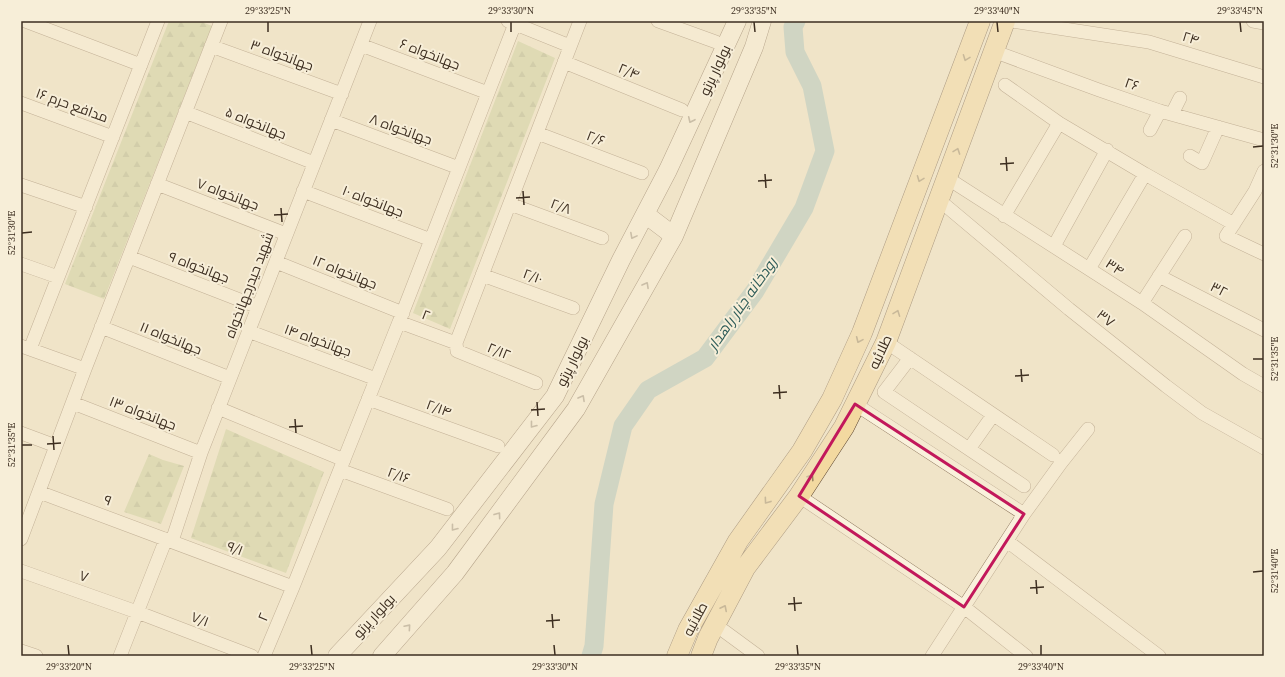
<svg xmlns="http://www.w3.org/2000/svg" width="1285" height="677" viewBox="0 0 1285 677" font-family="'Source Serif 4',Cairo,serif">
	<defs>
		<pattern id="forest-firs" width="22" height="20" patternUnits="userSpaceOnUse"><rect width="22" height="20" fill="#c9cf9b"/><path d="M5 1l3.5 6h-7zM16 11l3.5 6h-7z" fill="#aeb285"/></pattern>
	</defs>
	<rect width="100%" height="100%" fill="#f0e4c8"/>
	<path fill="url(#forest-firs)" d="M169 21H199L212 26 104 299 65 284Z
		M518 41 555 58 450 329 413 313Z
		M226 429 324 472 286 573 191 538Z
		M149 454 163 460 184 466 161 524 124 512Z"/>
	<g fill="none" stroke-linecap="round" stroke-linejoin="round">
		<path stroke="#a9c4bc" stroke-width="19" d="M591 656 594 646 604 504 623 426 648 390 705 358 755 291 804 208 825 151 812 86 795 52 793 27 796 21"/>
		<g stroke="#8d765c" stroke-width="14">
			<path id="street" d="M25 21 141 65
				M508 21 570 46
				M658 21 716 42
				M1012 21 1149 42 1264 77
				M1253 21 1264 23
				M361 45 488 93
				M211 46 342 94
				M993 51 1099 90 1160 111 1264 140
				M564 62 682 110
				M1005 85 1059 123 1145 174 1234 224
				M21 103 113 137
				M185 112 314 163
				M1172 114 1180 98
				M331 120 459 168
				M1150 130 1160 111
				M537 133 642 173
				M1190 156 1202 163 1218 127
				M1264 171 1255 191 1226 236 1264 254
				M947 178 1142 303 1243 374 1264 386
				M157 184 286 234
				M21 185 86 207
				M303 191 431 240
				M939 200 1069 309 1166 386 1202 413 1264 448
				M510 204 602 238
				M1004 216 1059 123
				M1054 246 1107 150
				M129 257 258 307
				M276 262 403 313
				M21 264 58 277
				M1089 269 1145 174
				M482 275 573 308
				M1159 276 1264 330
				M1142 303 1185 236
				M399 322 516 21
				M101 327 230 378
				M248 331 376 379
				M886 342 1053 455
				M456 343 457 351 536 383
				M21 346 85 369
				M30 349 158 21
				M910 358 884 392 1024 486
				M368 399 498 446
				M73 403 201 453
				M855 404 1024 514
				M218 408 344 460
				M21 433 56 446
				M969 449 993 415
				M340 470 447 509
				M39 492 293 587
				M799 496 964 607 1026 656
				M21 539 85 369 221 21
				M172 541 201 453 370 21
				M1007 541 1159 656
				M21 571 137 612 252 656
				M724 631 758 656
				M21 651 36 656
				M120 656 166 539
				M264 656 293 587 399 322 456 343 580 21
				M932 656 1024 514 1061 463 1088 429"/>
		</g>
		<g stroke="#6f573f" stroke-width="19">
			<path id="secondary" d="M645 214 674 236
				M337 656 438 548 555 396 621 260 668 170 737 21
				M382 656 455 573 576 409 674 236 754 47 762 21"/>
		</g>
		<g stroke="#5b4430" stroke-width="21">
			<path id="primary" d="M677 656 688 630 738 541 802 451 832 399 862 333 980 21
				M701 656 708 638 745 568 799 496 844 427 886 342 1005 21"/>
		</g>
		<use href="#street" stroke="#faf1dc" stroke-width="13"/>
		<use href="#secondary" stroke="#faf1dc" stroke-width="18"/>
		<use href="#primary" stroke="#f3d9a0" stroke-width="20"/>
	</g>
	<defs><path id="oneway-chevron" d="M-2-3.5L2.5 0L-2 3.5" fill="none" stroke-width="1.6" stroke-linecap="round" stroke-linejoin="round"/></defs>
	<g stroke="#988460">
		<use href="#oneway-chevron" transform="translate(966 58) rotate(111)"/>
		<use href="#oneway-chevron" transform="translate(957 151) rotate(-70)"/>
		<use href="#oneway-chevron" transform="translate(920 179) rotate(111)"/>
		<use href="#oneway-chevron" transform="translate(897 313) rotate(-69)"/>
		<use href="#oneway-chevron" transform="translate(859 340) rotate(114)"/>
		<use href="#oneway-chevron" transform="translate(811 477) rotate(-57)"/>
		<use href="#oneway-chevron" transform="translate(767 501) rotate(126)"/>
		<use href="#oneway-chevron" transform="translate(724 608) rotate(-63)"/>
	</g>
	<g stroke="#9c907e">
		<use href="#oneway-chevron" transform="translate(691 120) rotate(115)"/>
		<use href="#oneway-chevron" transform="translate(633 236) rotate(118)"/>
		<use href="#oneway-chevron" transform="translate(646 285) rotate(-61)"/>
		<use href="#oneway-chevron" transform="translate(582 398) rotate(-61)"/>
		<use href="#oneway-chevron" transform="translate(533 425) rotate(128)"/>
		<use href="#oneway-chevron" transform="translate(498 515) rotate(-54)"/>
		<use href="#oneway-chevron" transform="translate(454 528) rotate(128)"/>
		<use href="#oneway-chevron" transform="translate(408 627) rotate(-49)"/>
	</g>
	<path d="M0 0H1285V677H0ZM855 404 1024 514 964 607 799 496Z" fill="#f0e4c8" fill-opacity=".55" fill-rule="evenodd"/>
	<path fill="none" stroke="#c2185b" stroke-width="3" stroke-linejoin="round" d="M855 404 1024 514 964 607 799 496Z"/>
	<path fill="none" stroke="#3d2e20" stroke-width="1.5" d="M268 22V32M511 22V32M754 22 755 32M997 22 998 32M1240 22 1241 32M1253 147 1263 146M1006 157 1007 171M1000 164 1014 163M765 174 766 188M758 181 772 180M523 191 524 205M516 198 530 197M281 208 282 222M274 215 288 214M22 233 32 232M1253 359H1263M1021 369 1022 382M1015 376 1029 375M779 385 780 399M773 393 787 392M537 402 538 416M531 410 545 409M295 419 296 433M289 427 303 426M53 436 54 450M47 444 61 443M22 445H32M1253 572 1263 571M1036 580 1037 594M1030 588 1044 587M794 597 795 611M788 604 802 603M552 614 553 628M546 621 560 620M68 645 69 655M311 645 312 655M554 645 555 655M797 645 798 655M1041 645V655"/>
	<g text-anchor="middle" stroke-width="4" stroke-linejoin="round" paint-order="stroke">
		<g font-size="14" fill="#3d2e20" stroke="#f7eed8">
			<text transform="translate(1191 38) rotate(17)" y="5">۲۴</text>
			<text transform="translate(430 54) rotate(21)" y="5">جهانخواه ۶</text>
			<text transform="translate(282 55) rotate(20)" y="5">جهانخواه ۳</text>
			<text transform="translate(715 70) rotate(-65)" y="5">بولوار پرتو</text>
			<text transform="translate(629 71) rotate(22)" y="5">۲/۴</text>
			<text transform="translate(1132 84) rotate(19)" y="5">۲۶</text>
			<text transform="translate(72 105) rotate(20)" y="5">مدافع حرم ۱۶</text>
			<text transform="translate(256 123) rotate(22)" y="5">جهانخواه ۵</text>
			<text transform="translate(401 129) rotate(20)" y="5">جهانخواه ۸</text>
			<text transform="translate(596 138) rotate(21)" y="5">۲/۶</text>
			<text transform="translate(228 194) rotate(21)" y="5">جهانخواه ۷</text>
			<text transform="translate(373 201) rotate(21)" y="5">جهانخواه ۱۰</text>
			<text transform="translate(561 206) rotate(20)" y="5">۲/۸</text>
			<text transform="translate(199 267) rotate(21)" y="5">جهانخواه ۹</text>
			<text transform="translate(1115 267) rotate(33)" y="5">۳۴</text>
			<text transform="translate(345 272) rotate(22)" y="5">جهانخواه ۱۲</text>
			<text transform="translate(533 276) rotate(20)" y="5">۲/۱۰</text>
			<text transform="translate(249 285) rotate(-69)" y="5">شهید حیدرجهانخواه</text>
			<text transform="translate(1219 289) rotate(27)" y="5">۳۲</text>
			<text transform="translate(426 315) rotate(21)" y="5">۲</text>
			<text transform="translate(1106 318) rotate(38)" y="5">۳۷</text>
			<text transform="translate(171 338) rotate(22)" y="5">جهانخواه ۱۱</text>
			<text transform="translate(318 340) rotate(20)" y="5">جهانخواه ۱۴</text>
			<text transform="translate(499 351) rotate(22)" y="5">۲/۱۲</text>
			<text transform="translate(880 352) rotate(-65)" y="5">طلائیه</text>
			<text transform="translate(572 361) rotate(-64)" y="5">بولوار پرتو</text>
			<text transform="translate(439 408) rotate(20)" y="5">۲/۱۴</text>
			<text transform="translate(143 413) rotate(21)" y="5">جهانخواه ۱۳</text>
			<text transform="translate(399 475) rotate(20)" y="5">۲/۱۶</text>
			<text transform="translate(108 500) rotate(20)" y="5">۹</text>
			<text transform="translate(235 548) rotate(21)" y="5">۹/۱</text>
			<text transform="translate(84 576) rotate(19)" y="5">۷</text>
			<text transform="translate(374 616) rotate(-47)" y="5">بولوار پرتو</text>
			<text transform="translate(263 617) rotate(-67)" y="5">۲</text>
			<text transform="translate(200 619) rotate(21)" y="5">۷/۱</text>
			<text transform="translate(695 619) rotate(-62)" y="5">طلائیه</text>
		</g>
		<g font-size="15" font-style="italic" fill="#2f5d5a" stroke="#f7eed8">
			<text transform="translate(742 304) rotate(-55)" y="5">رودخانه چنار راهدار</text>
		</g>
	</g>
	<rect width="1285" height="677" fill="none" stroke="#f7eed8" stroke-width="44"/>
	<rect x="22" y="22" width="1241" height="633" fill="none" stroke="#3d2e20" stroke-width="1.5"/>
	<g font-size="10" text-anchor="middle" fill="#3d2e20">
		<text x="268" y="14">29°33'25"N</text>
		<text x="511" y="14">29°33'30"N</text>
		<text x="754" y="14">29°33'35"N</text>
		<text x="997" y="14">29°33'40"N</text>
		<text x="1240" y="14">29°33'45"N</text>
		<text transform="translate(1274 146) rotate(-90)" y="4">52°31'30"E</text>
		<text transform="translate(11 233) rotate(-90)" y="4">52°31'30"E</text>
		<text transform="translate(1274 359) rotate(-90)" y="4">52°31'35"E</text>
		<text transform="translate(11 445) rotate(-90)" y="4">52°31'35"E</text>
		<text transform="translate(1274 571) rotate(-90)" y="4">52°31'40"E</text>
		<text x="69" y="670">29°33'20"N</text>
		<text x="312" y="670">29°33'25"N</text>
		<text x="555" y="670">29°33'30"N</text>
		<text x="798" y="670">29°33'35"N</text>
		<text x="1041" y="670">29°33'40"N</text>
	</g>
</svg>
